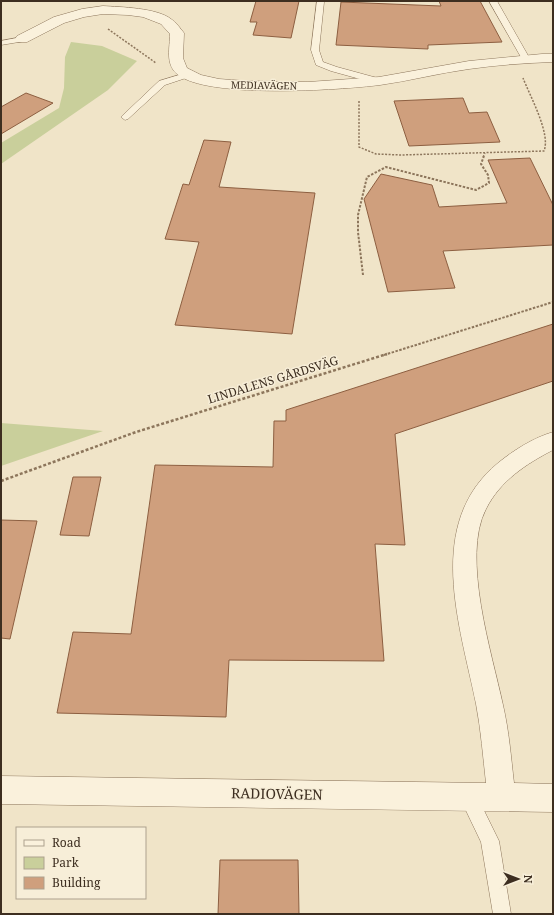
<svg xmlns="http://www.w3.org/2000/svg" width="554" height="915" viewBox="0 0 554 915" font-family="'Noto Serif',serif">
	<rect width="100%" height="100%" fill="#f0e4c8"/>
	<path fill="#c9cf9b" d="M71 42 102 46 137 61 108 90 1 164V143L59 108 64 88 65 57Z
		M1 423 103 431 1 466Z"/>
	<path fill="#cf9f7d" stroke="#8d5f41" d="M256 1H299L291 38 253 35 257 22H250Z
		M439 1H480L502 42 428 45V49L336 45 341 2 441 6Z
		M26 93 53 103 1 134V107Z
		M463 98 469 113 487 112 500 142 409 146 394 101Z
		M204 140 231 142 219 187 315 193 292 334 175 325 199 242 165 239 183 184 189 185Z
		M530 158 553 205V245L443 251 455 288 388 292 364 199 381 174 432 185 439 207 507 203 488 160Z
		M553 324V381L395 434 405 545 375 544 384 661 229 660 226 717 57 713 73 632 131 634 155 465 273 467 274 421H286V410Z
		M73 477H101L89 536 60 535Z
		M1 520 37 521 10 639 1 638Z
		M220 860H298L299 914H218Z"/>
	<g fill="none" stroke-linecap="round" stroke-linejoin="round">
		<g stroke="#8d765c" stroke-width="1">
			<path id="service" d="M317 1 324 2 319 50 323 62 337 67 381 79 382 81 381 83 378 84 331 71 316 65 311 50Z
				M489 1H497L530 59 529 61H523L522 59Z
				M22 37 26 39 25 41 1 45V41Z
				M189 72 193 74 192 76 165 85 128 119 125 120 121 117 159 81Z
				M468 787 474 790 499 841 511 914H493L481 842 459 796 462 790Z"/>
		</g>
		<g stroke="#8d765c" stroke-width="1">
			<path id="minor" d="M103 6C121 7 157 8 171 19 176 22 180 28 184 33L183 58 187 68 201 75 219 79 246 81 308 82 379 77 469 61 542 54H553V62C525 63 497 65 469 69 439 73 409 81 380 85 340 90 206 99 177 74 165 64 170 47 170 34L161 24 143 17 128 15 103 14 84 17 64 23 27 42H17L15 39 17 36 54 17 82 9Z
				M553 432V450C526 464 500 481 486 509 461 557 492 653 503 705 509 731 511 757 514 783L553 784V812L1 804V776L486 783C483 757 481 730 476 704 460 625 424 524 498 463 514 450 533 438 553 432Z"/>
		</g>
		<path stroke="#8d765c" stroke-width="1.5" stroke-dasharray="2 1.5" stroke-linecap="butt" d="M108 29 156 63
			M359 101V147L376 154 401 155 544 151C551 134 530 96 523 78
			M483 157 485 153"/>
		<path stroke="#8d765c" stroke-width="2" stroke-dasharray="2.5 1.5" stroke-linecap="butt" d="M363 275 358 232V215L367 177 386 167 476 190 489 183 488 175 481 164 484 156
			M384 355 553 302"/>
		<path stroke="#8d765c" stroke-width="2.5" stroke-dasharray="3 2" stroke-linecap="butt" d="M1 481 136 432 387 354"/>
		<use href="#service" fill="#faf1dc" fill-rule="evenodd"/>
		<use href="#minor" fill="#faf1dc" fill-rule="evenodd"/>
	</g>
	<g text-anchor="middle" stroke-width="3" stroke-linejoin="round" paint-order="stroke">
		<g font-size="10" fill="#3d2e20" stroke="#f7eed8">
			<text transform="translate(264 85) rotate(1)" y="4">MEDIAVÄGEN</text>
		</g>
		<g font-size="12" fill="#3d2e20" stroke="#f7eed8">
			<text transform="translate(273 380) rotate(-17)" y="4">LINDALENS GÅRDSVÄG</text>
		</g>
		<g font-size="14" fill="#3d2e20" stroke="#f7eed8">
			<text transform="translate(277 794) rotate(1)" y="5">RADIOVÄGEN</text>
		</g>
	</g>
	<rect width="554" height="915" fill="none" stroke="#3d2e20" stroke-width="4"/>
	<rect x="16" y="827" width="130" height="72" fill="#f7eed8" stroke="#ada18e"/>
	<rect x="24" y="840" width="20" height="6" fill="#faf1dc" stroke="#ada18e"/>
	<text x="52" y="847" font-size="12" fill="#3d2e20">Road</text>
	<rect x="24" y="857" width="20" height="12" fill="#c9cf9b" stroke="#ada18e"/>
	<text x="52" y="867" font-size="12" fill="#3d2e20">Park</text>
	<rect x="24" y="877" width="20" height="12" fill="#cf9f7d" stroke="#ada18e"/>
	<text x="52" y="887" font-size="12" fill="#3d2e20">Building</text>
	<g transform="translate(518 879) rotate(90)" stroke="#f7eed8" stroke-width="3" paint-order="stroke">
	<path d="M0-3L7 15L0 10L-7 15Z" fill="#3d2e20"/>
	<text y="-6" font-size="11" font-weight="bold" text-anchor="middle" fill="#3d2e20">N</text>
	</g>
</svg>
